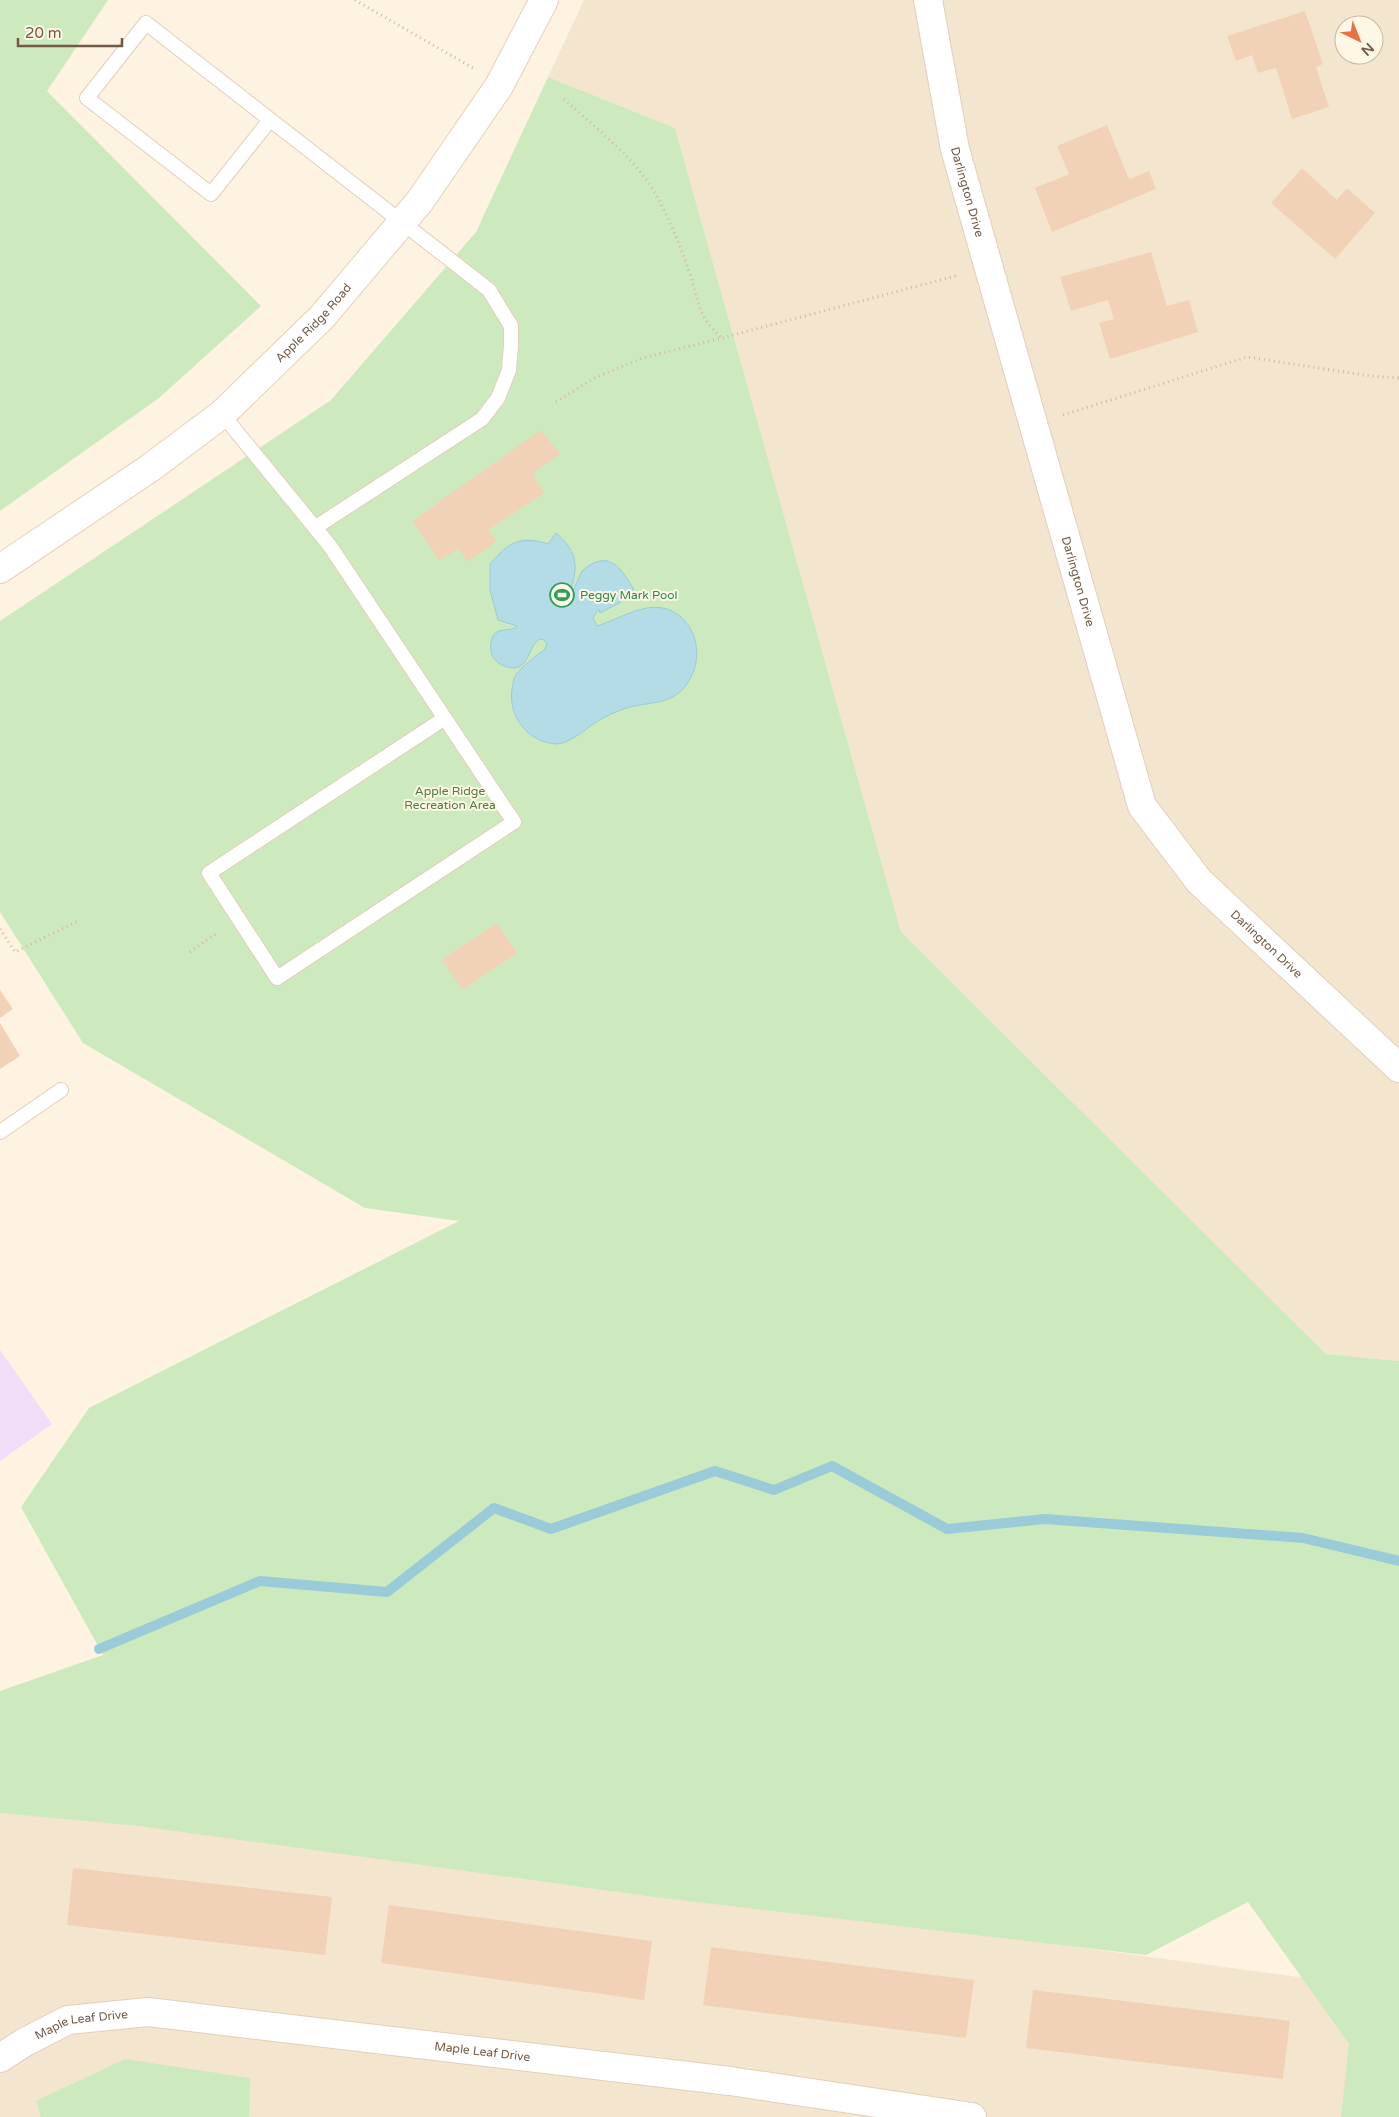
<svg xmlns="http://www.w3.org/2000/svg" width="1399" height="2117" viewBox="0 0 1399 2117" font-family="'Varela Round',sans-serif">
	<rect width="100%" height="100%" fill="#fdf3e0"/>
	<path fill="#f4e5ce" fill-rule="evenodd" d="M584 0H1399V1361L1326 1354 901 932 675 128 548 77ZM1344 25H1374V55H1344Z
		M0 1801 1371 1987 1355 2117H0Z"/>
	<path fill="#f0ddf8" d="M0 1350 52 1424 0 1461Z"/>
	<path fill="#cdeabf" d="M0 0H108L47 91 261 306 159 398 0 511Z
		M548 77 675 128 901 932 1326 1354 1399 1361V2117H1341L1349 2044 1248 1902 1146 1955 654 1897 139 1826 0 1813V1691L103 1655 21 1507 89 1408 459 1221 365 1208 83 1043 0 912V621L331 400 476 232Z
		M125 2059 250 2078 249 2117H41L36 2101Z"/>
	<path fill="#b4dce6" stroke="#9acbd8" d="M556 533C576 550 579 564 571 589L572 591C577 585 578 576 583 570 586 567 592 564 596 562 615 555 625 576 634 589L620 599 621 602 600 613 599 609 593 618 597 626C613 621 630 611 647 608 686 601 708 645 691 677 677 705 655 701 630 707 619 710 604 717 595 723 586 729 567 745 556 744 528 742 508 717 512 689 513 686 513 681 514 678 520 667 535 657 545 649L547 644 544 640 540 639C526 647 530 676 504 666 499 664 494 660 492 655 490 650 490 641 493 636 499 626 511 633 517 626L498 620 490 590V564C509 542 520 535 548 544Z"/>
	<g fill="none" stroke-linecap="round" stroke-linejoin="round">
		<path stroke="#9acbd8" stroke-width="10" d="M99 1649 260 1581 387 1592 494 1508 551 1529 715 1471 774 1490 832 1466 947 1529 1045 1519 1303 1538 1399 1561"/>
	</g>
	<path fill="#f2d2b7" d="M1305 11 1323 64 1316 67 1329 107 1292 119 1276 68 1258 73 1252 55 1236 61 1227 36Z
		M1107 125 1129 179 1149 171 1156 189 1052 232 1035 188 1069 174 1057 146Z
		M1302 168 1337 200 1347 188 1375 213 1335 259 1271 203Z
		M1151 252 1167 306 1189 300 1198 332 1110 359 1099 323 1114 319 1108 300 1071 311 1060 277Z
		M541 430 560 454 532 474 545 493 488 530 497 541 468 562 459 549 439 560 412 521Z
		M497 923 517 953 462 990 442 959Z
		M0 990 13 1009 0 1018Z
		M0 1023 20 1056 0 1069Z
		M73 1868 332 1897 325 1955 67 1925Z
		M389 1905 652 1941 644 2000 381 1963Z
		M711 1947 974 1980 966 2038 703 2005Z
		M1033 1990 1290 2021 1283 2079 1026 2048Z"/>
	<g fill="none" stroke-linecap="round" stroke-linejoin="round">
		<g stroke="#e1cfbc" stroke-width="16">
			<path id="lane" d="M270 120 211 194 87 98 146 23 489 290 511 326V345L509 370 498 398 482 419 316 527
				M222 414 330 546 514 822 277 978 209 873 445 718
				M0 1132 61 1090"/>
		</g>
		<g stroke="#e1cfbc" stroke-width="30">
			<g id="street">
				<path id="s1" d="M928 0 955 149 1142 806 1199 881 1399 1068"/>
				<path id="s2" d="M0 2058 25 2042 68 2020 148 2012 730 2081 972 2117"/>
			</g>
		</g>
		<g stroke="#e6d1ba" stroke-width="30">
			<g id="secondary">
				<path id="s3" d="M0 569 150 468 222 414 322 317 420 201 499 86 544 0"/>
			</g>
		</g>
		<path stroke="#d7b69b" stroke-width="3" stroke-dasharray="1 4" stroke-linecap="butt" d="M355 0 473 68
			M564 99C595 128 635 157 656 195 670 220 680 245 689 271 700 302 695 314 722 338
			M556 402 596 377 643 358 722 338 959 275
			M1063 415 1247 357 1371 376 1399 378
			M0 929 15 952 78 921
			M190 952 217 933"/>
		<use href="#lane" stroke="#fff" stroke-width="14"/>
		<use href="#street" stroke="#fff" stroke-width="28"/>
		<use href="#secondary" stroke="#fff" stroke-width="28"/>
	</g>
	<defs>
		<g id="stadium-ring" transform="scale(1.25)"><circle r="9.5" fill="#fff7e6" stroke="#2e9e5b" stroke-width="1.5"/><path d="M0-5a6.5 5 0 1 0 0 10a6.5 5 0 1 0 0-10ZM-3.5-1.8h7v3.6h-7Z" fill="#2e9e5b"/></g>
	</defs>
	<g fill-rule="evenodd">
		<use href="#stadium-ring" x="562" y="595"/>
	</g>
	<g text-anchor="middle" stroke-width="4" stroke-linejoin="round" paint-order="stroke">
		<g font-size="12" fill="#735a47" stroke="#fff7e6">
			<text dy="4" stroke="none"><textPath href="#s1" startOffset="196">Darlington Drive</textPath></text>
			<text dy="4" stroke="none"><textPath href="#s3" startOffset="400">Apple Ridge Road</textPath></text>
			<text dy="4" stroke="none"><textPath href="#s1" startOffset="601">Darlington Drive</textPath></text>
			<text dy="4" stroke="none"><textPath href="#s1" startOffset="1021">Darlington Drive</textPath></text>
			<text dy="4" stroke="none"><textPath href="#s2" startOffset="90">Maple Leaf Drive</textPath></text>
			<text dy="4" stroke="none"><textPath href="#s2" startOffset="495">Maple Leaf Drive</textPath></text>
		</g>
		<g font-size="12" fill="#27864d" stroke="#fff7e6" text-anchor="start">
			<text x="580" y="599">Peggy Mark Pool</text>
		</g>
		<g font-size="12" fill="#4c7a3f" stroke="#fff7e6">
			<text x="450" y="795">Apple Ridge<tspan x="450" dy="14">Recreation Area</tspan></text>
		</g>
	</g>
	<g transform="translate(1359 40) rotate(137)"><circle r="24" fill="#fff7e6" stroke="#c7b8a6"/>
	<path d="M0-4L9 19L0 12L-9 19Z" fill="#ea7242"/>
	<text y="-8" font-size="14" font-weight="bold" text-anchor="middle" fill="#735a47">N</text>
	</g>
	<path d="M18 38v8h104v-8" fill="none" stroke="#735a47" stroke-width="2.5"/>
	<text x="25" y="38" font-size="15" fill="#735a47" stroke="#fff7e6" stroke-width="4" paint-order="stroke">20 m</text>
</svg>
